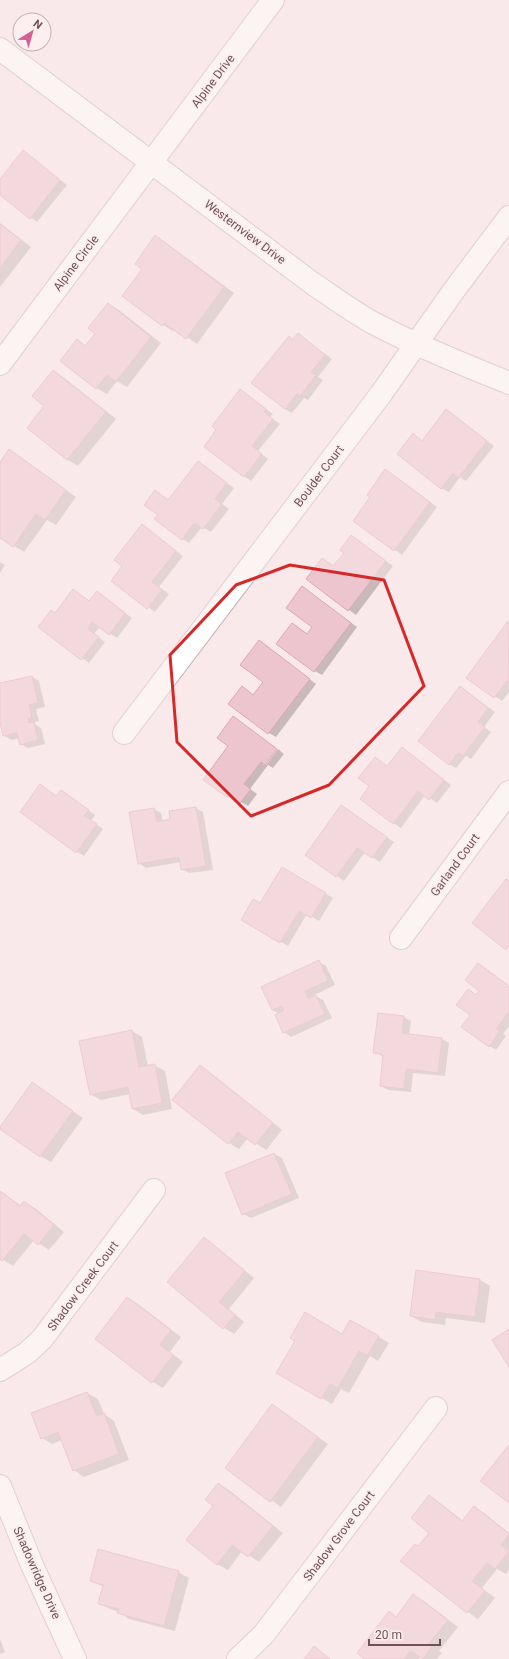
<svg xmlns="http://www.w3.org/2000/svg" width="509" height="1659" viewBox="0 0 509 1659" font-family="Roboto,sans-serif">
	<rect width="100%" height="100%" fill="#fae9ea"/>
	<path fill="#0003" d="M23 152 67 185 37 222 0 194V181Z
		M0 223 31 247 0 287Z
		M156 237 166 243 234 293 197 344 175 329 173 331 163 325 144 269Z
		M108 304 119 310 161 343 127 387 117 381 107 394 96 388 77 341 87 346 96 333Z
		M298 334 332 359 318 377 323 380 308 400 304 398 292 413 285 409 289 338 293 340Z
		M53 371 63 377 116 419 78 466 68 460 28 428 45 406Z
		M240 390 273 414 270 417 280 424 258 451 268 459 251 481 244 476 218 429Z
		M447 411 494 446 466 481 460 477 449 492 441 488 413 435 423 441Z
		M10 451 76 497 56 525 47 520 24 552 0 537V464Z
		M198 462 234 488 222 504 229 509 211 532 202 527 189 543 182 539 169 501Z
		M386 470 437 507 402 555 354 521 371 497Z
		M149 530 183 556 159 587 169 594 155 612 112 580Z
		M351 536 393 566 356 615 307 579 334 567 345 552Z
		M0 562 5 565 0 573Z
		M303 588 357 627 322 675 315 671 292 624 308 634 313 627Z
		M73 590 90 601 97 592 132 618 117 638 100 627 94 634 105 642 89 663 39 627 55 613Z
		M508 622 509 692 502 701 468 678Z
		M266 646 316 684 276 737 269 733 242 687 254 695 264 682Z
		M32 677 39 681 45 707 36 709 39 721 35 722V724L41 728 45 744 28 748 21 744 20 738 12 740 4 736 0 718V684Z
		M460 687 495 712 484 727 491 732 471 759 466 756 456 768 449 764Z
		M234 718 276 748 263 765H266L278 749 284 754 273 768 268 765 250 789 257 794 248 806 236 799 235 801 228 797 205 779 230 746Z
		M409 753 451 785 437 803 425 795 401 828 393 823 370 786 375 758 388 767Z
		M48 790 57 796 61 791 95 815 91 821 103 829 84 856 77 852Z
		M342 806 394 842 380 862 365 852 344 881 306 855Z
		M196 808 203 812 213 870 189 873 182 869 181 862 146 868 139 863 154 809 161 813 163 822 172 820Z
		M282 868 333 898 319 921 307 914 288 946 242 919 261 905Z
		M319 962 326 966 335 985 312 996 313 998 316 996 323 1000 332 1018 291 1037 284 1032 280 1014 272 1010Z
		M479 964 509 986V1026L503 1034 506 1036 496 1050 489 1046 471 1015 476 996 480 990Z
		M404 1017 411 1021 409 1035 442 1039 449 1043 445 1076 413 1073 411 1092 388 1090 381 1086 384 1057 374 1052Z
		M132 1031 142 1037 148 1066 154 1065 165 1071 172 1109 143 1115 133 1109 130 1094 101 1100 90 1094Z
		M200 1067 211 1073 282 1130 266 1150 248 1138 239 1149 229 1143Z
		M32 1083 83 1118 51 1162 40 1156Z
		M274 1154 282 1158 299 1198 251 1218 243 1214Z
		M0 1191 21 1206 24 1202 35 1208 64 1232 49 1250 34 1240 13 1266 0 1258Z
		M204 1239 214 1245 254 1278 229 1309 244 1322 234 1334 224 1328Z
		M480 1280 490 1286 485 1323 446 1318 445 1325 422 1322 411 1316Z
		M128 1298 138 1304 181 1337 170 1352 183 1362 163 1388 153 1382 97 1339Z
		M351 1321 389 1343 378 1361 370 1356 349 1393 341 1389 332 1404 277 1372 343 1335Z
		M87 1393 98 1399 104 1414 114 1421 129 1460 84 1477 74 1470 62 1440 52 1444 42 1438Z
		M273 1405 328 1444 281 1507 226 1468Z
		M219 1484 229 1490 283 1533 259 1562 242 1551 228 1570 217 1564 214 1506Z
		M430 1497 440 1503 463 1521 474 1507 484 1513 509 1533V1570L506 1574 497 1569 482 1588 495 1598 478 1619 468 1612 402 1561 419 1547 430 1532Z
		M178 1572 189 1578 175 1631 129 1619 119 1612 110 1609 100 1603 104 1587 91 1581Z
		M413 1595 424 1601 458 1627 439 1651 442 1653 437 1659H423L420 1657 419 1659H366L389 1612 397 1617Z
		M0 1639 5 1652 0 1654Z"/>
	<path fill="#ecc5cf" stroke="#dca7b6" d="M23 150 60 180 30 219 0 195V179Z
		M0 224 21 240 0 268Z
		M155 235 224 287 186 339 164 323 162 326 122 296 142 269 135 264Z
		M108 303 151 337 116 382 107 375 96 389 60 361 77 339 85 346 95 334 88 328Z
		M298 333 325 355 311 372 316 375 300 396 297 394 285 409 251 383 289 336 292 340Z
		M53 370 106 412 67 460 27 428 44 406 32 396Z
		M240 389 266 409 264 412 273 419 252 446 262 454 244 477 204 447 216 430 212 426Z
		M446 409 487 441 458 478 453 473 441 489 397 454 413 433 422 441Z
		M9 449 66 490 45 520 36 514 13 547 0 538V462Z
		M198 461 227 483 215 499 222 504 203 529 194 523 182 540 154 519 158 515 144 505 155 490 168 500Z
		M385 469 430 502 394 551 353 521 370 497 367 495Z
		M142 524 176 551 152 582 162 590 147 609 111 581 122 566 114 560Z
		M351 535 386 561 348 611 306 579 322 558 333 566 344 553 340 550Z
		M302 586 351 623 314 672 276 644 292 623 307 634 312 627 286 608Z
		M73 589 89 601 97 591 125 613 109 635 92 622 88 629 99 637 81 660 38 627 51 610 55 613Z
		M508 621 509 683 507 681 494 698 466 678Z
		M259 640 310 679 268 734 228 704 242 686 253 695 263 682 240 665Z
		M32 676 38 703 29 705 32 718H28L29 723 34 722 38 740 20 745 17 733 3 736 0 722V683Z
		M460 686 488 708 478 722 485 727 463 756 458 753 449 765 418 741Z
		M233 716 277 749 265 765 261 762 244 784 251 789 240 803 229 795 227 797 203 780 228 746 217 738Z
		M402 747 444 780 429 800 418 791 393 824 360 799 369 786 358 778 375 757 387 766Z
		M40 784 56 796 61 790 89 810 84 816 97 824 76 853 20 812Z
		M341 805 387 837 372 858 357 848 336 877 305 855Z
		M196 807 206 866 181 870 179 857 138 864 129 812 154 808 157 822 170 819 169 811Z
		M282 867 326 893 311 918 299 911 280 943 241 920 253 899 260 903Z
		M506 879 509 881V945L506 950 472 923Z
		M319 960 328 981 305 991 308 998 316 995 325 1014 283 1033 275 1015 284 1010 282 1006 272 1010 261 987Z
		M478 963 509 986V1012L496 1029 500 1031 489 1047 461 1027 470 1015 456 1005 468 989 476 995 479 991 465 980Z
		M378 1013 404 1016 402 1033 442 1038 438 1073 406 1069 404 1089 380 1086 383 1054 373 1053Z
		M132 1030 139 1067 155 1064 162 1103 132 1109 128 1087 90 1095 79 1041Z
		M200 1065 273 1123 255 1145 238 1132 228 1144 172 1100Z
		M32 1082 73 1111 40 1157 0 1129V1127Z
		M274 1153 292 1194 242 1215 225 1173Z
		M0 1191 20 1206 24 1201 54 1225 38 1245 24 1234 2 1261 0 1259Z
		M204 1237 245 1271 219 1302 235 1315 223 1329 167 1282Z
		M416 1270 480 1279 475 1317 436 1312 435 1320 410 1316Z
		M127 1297 171 1330 160 1345 173 1355 152 1383 95 1339Z
		M305 1312 342 1334 350 1320 379 1336 367 1356 359 1351 338 1388 330 1384 321 1399 276 1373 295 1341 290 1338Z
		M509 1329V1367L492 1340Z
		M87 1392 97 1416 104 1413 119 1454 73 1471 58 1432 41 1439 31 1413Z
		M272 1404 318 1437 270 1502 225 1468Z
		M509 1445V1503L480 1481Z
		M218 1483 273 1526 248 1557 232 1545 217 1565 186 1540 213 1506 205 1500Z
		M429 1495 462 1521 474 1506 509 1534 501 1545 509 1551 495 1569 487 1563 472 1581 485 1591 467 1613 400 1561 415 1544 418 1546 429 1533 411 1518Z
		M98 1549 179 1571 164 1626 117 1613 119 1609 98 1604 103 1585 90 1581Z
		M413 1594 448 1620 429 1644 432 1646 423 1659 410 1651 404 1659H364L357 1653 389 1611 396 1617Z
		M314 1646 330 1659H304Z"/>
	<g fill="none" stroke-linecap="round" stroke-linejoin="round">
		<g stroke="#c8aeb4" stroke-width="24">
			<path id="street" d="M0 49 312 283C333 297 354 313 377 325 419 347 465 365 509 383
				M0 364 273 0
				M124 733 381 394 452 293 509 217
				M401 938 509 792
				M0 1370 27 1353 42 1339 154 1190
				M0 1486 32 1565 75 1659
				M238 1659 264 1634 436 1408"/>
		</g>
		<use href="#street" stroke="#fff" stroke-width="22"/>
	</g>
	<path d="M0 0H509V1659H0ZM290 565 384 580 424 686 329 785 251 816 177 742 170 655 236 585Z" fill="#fae9ea" fill-opacity=".55" fill-rule="evenodd"/>
	<path fill="none" stroke="#d62828" stroke-width="3" stroke-linejoin="round" d="M290 565 384 580 424 686 329 785 251 816 177 742 170 655 236 585Z"/>
	<g text-anchor="middle" stroke-width="3.5" stroke-linejoin="round" paint-order="stroke">
		<g font-size="12" fill="#71505a" stroke="#fdeff0">
			<text transform="translate(213 81) rotate(-53)" y="4">Alpine Drive</text>
			<text transform="translate(245 232) rotate(37)" y="4">Westernview Drive</text>
			<text transform="translate(76 263) rotate(-53)" y="4">Alpine Circle</text>
			<text transform="translate(319 476) rotate(-53)" y="4">Boulder Court</text>
			<text transform="translate(455 865) rotate(-54)" y="4">Garland Court</text>
			<text transform="translate(83 1286) rotate(-53)" y="4">Shadow Creek Court</text>
			<text transform="translate(339 1536) rotate(-53)" y="4">Shadow Grove Court</text>
			<text transform="translate(37 1573) rotate(66)" y="4">Shadowridge Drive</text>
		</g>
	</g>
	<g transform="translate(32 32) rotate(37)"><circle r="19" fill="#fdeff0" stroke="#c5afb4"/>
	<path d="M0-3L7 15L0 10L-7 15Z" fill="#d35f93"/>
	<text y="-6" font-size="11" font-weight="bold" text-anchor="middle" fill="#71505a">N</text>
	</g>
	<path d="M369 1639v6h71v-6" fill="none" stroke="#71505a" stroke-width="2"/>
	<text x="375" y="1639" font-size="12" fill="#71505a" stroke="#fdeff0" stroke-width="3" paint-order="stroke">20 m</text>
</svg>
